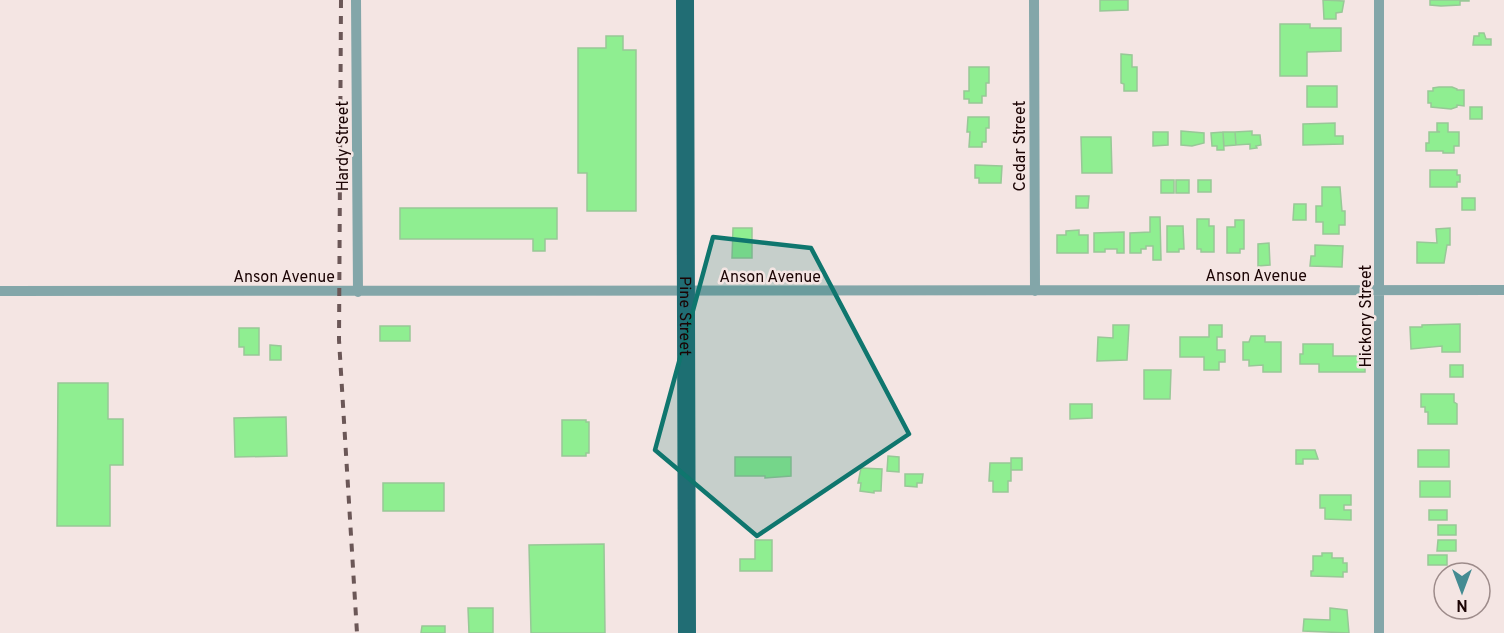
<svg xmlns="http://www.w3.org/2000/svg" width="1504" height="633" viewBox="0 0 1504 633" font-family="Overpass,sans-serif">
	<rect width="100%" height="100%" fill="#f4e5e3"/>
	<path fill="#8fee91" stroke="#98c897" stroke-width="1.5" d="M1100 0H1128V10L1100 11Z
		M1323 0 1344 1 1342 12 1336 13V19H1324Z
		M1430 0H1469V1H1460V5L1441 6 1430 5Z
		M1280 24H1310V28H1341V51L1307 52V76H1280Z
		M1479 33H1484L1486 39H1491V45H1473L1474 36H1479Z
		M606 36H623V50H636V211H587V173H578V48H606Z
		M1121 54 1132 55V67H1137V91H1124V84L1121 83Z
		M969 67H989V83H986V96H982V103H969V99H964V91H969Z
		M1307 86H1337V107H1307Z
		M1439 87H1452L1457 89V90H1464V106L1457 105V107L1451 109 1431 107V103H1428V91H1433V88Z
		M1470 107H1482V119H1470Z
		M968 117H989V128H986V142H982V147H969L970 132H967Z
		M1335 123V136H1343V144L1303 145V124Z
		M1437 123H1448V132H1459V146H1454V153H1443V151H1426V143H1429V132H1440L1437 131Z
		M1181 131 1204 133V143L1192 146 1181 145Z
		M1252 131V135H1260L1261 145 1256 146 1257 148 1250 149V144L1236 145 1235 132Z
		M1153 132H1168V145L1153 146Z
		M1223 132H1235L1236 145 1224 146Z
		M1223 132 1224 150H1217V146H1212L1211 133Z
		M1081 137H1111L1112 173H1082Z
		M975 165 1002 166 1001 183H979V178H975Z
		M1430 170H1457V175H1460V182H1457V187H1430Z
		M1161 180H1174V193H1161Z
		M1176 180H1189V193H1176Z
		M1198 180H1211V192H1198Z
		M1322 187H1340L1342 211H1345V225H1339V234H1323V222H1316V206H1322Z
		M1076 196H1089L1088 208H1076Z
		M1462 198H1475V210H1462Z
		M1294 204H1306V220H1293Z
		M400 208H557V239H545V251H533V239H400Z
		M1150 217H1160L1161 260H1153V246H1146V249H1141V253H1130V233L1150 232Z
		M1197 219H1209V226H1214V252H1201V249H1197Z
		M1235 220H1244V249H1240V253H1227V227H1235Z
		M1167 226H1183L1184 249H1179V252H1167Z
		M733 228H752V258H732Z
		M1450 228V245H1447L1444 263H1417V242L1437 243 1436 229Z
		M1079 230V235H1088V253H1057V235H1066V231Z
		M1124 232V253H1117V249H1105V252H1094V233Z
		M1269 243 1270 265 1258 266V244Z
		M1315 245 1343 246 1342 267 1310 266 1311 256H1315Z
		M1460 324V352H1442V346L1411 349 1410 327H1422V325Z
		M1113 325H1129L1127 360 1097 361 1098 337 1113 338Z
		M1209 325H1222V337H1217V350H1225V362H1219V370H1204V357H1180V337H1209Z
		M380 326H410V341H380Z
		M239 328H259V355H244V347H239Z
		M1251 336H1265V342H1281V372H1263V365L1249 366V360H1243V342H1249Z
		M1303 344H1333V356H1365V372H1319V364H1300V354H1303Z
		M270 345 281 346V360H270Z
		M1450 365H1463V377H1450Z
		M1144 370H1171L1170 399H1144Z
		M58 383H108V419H123V465H110V526H57Z
		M1421 394H1454V402L1457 404V424H1428V412H1425V407H1421Z
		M1070 404H1092V418L1070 419Z
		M286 417 287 456 235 457 234 418Z
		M562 420H586V422H589V453H586V456H562Z
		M1296 450H1315L1318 459H1303V464H1296Z
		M1418 450H1449V467H1418Z
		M888 456 899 457V472L887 471Z
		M735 457H791V476L765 478V476H735Z
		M1011 458H1022V470H1011Z
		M1011 458V481H1008V492H993V481H989L990 463H1011Z
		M861 468 882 469 881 491H874V493L860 491 861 483H858Z
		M905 474H923L922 483H917V487L905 486Z
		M1420 481H1450V497H1420Z
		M383 483H444V511H383Z
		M1320 495H1351V505H1344V510H1351V520L1325 519V508H1320Z
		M1429 510H1447V520H1429Z
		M1438 525H1456V535H1438Z
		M755 540H772V571H740V559H755Z
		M1438 540H1456V551H1437Z
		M604 544 605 633H531L529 545Z
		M1322 553H1332V558H1343V563H1347V572H1343V577L1311 576V571H1313V556H1322Z
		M1428 555H1447V565H1428Z
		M468 608H493V633H469Z
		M1330 608 1347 610 1349 633 1303 631 1304 619 1330 620Z
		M422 626H445V633H421Z"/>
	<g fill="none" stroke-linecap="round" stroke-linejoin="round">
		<path stroke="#83a6a9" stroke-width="10" d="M356 0 358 292
			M1034 0 1035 291
			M0 291 1504 290
			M1379 633V0"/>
		<path stroke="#216d74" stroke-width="18" id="s1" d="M685 0 687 633"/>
		<path stroke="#6b5757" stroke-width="4" stroke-dasharray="8 8" stroke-linecap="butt" d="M341 0 339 340 357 633"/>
	</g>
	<path fill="#0f766e" fill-opacity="0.2" stroke="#0f766e" stroke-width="4.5" stroke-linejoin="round" d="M713 237 811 248 909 434 757 536 655 450Z"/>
	<g text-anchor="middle" stroke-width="5" stroke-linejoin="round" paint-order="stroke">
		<g font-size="16" fill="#1b0404" stroke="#f4e5e3">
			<text transform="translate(342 146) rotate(-90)" y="6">Hardy Street</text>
			<text transform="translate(1019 146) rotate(-90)" y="6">Cedar Street</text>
			<text x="1256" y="281">Anson Avenue</text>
			<text x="284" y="282">Anson Avenue</text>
			<text x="770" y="282">Anson Avenue</text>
			<text transform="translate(1365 316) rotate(-90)" y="6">Hickory Street</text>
			<text dy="6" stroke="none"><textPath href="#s1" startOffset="316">Pine Street</textPath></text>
		</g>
	</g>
	<g transform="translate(1462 591) rotate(180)"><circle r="28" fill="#f4e5e3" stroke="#9d8b8a" stroke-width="1.5"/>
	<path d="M0-4.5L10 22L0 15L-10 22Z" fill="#448b92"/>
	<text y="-9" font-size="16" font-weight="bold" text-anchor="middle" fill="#1b0404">N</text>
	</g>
</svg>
